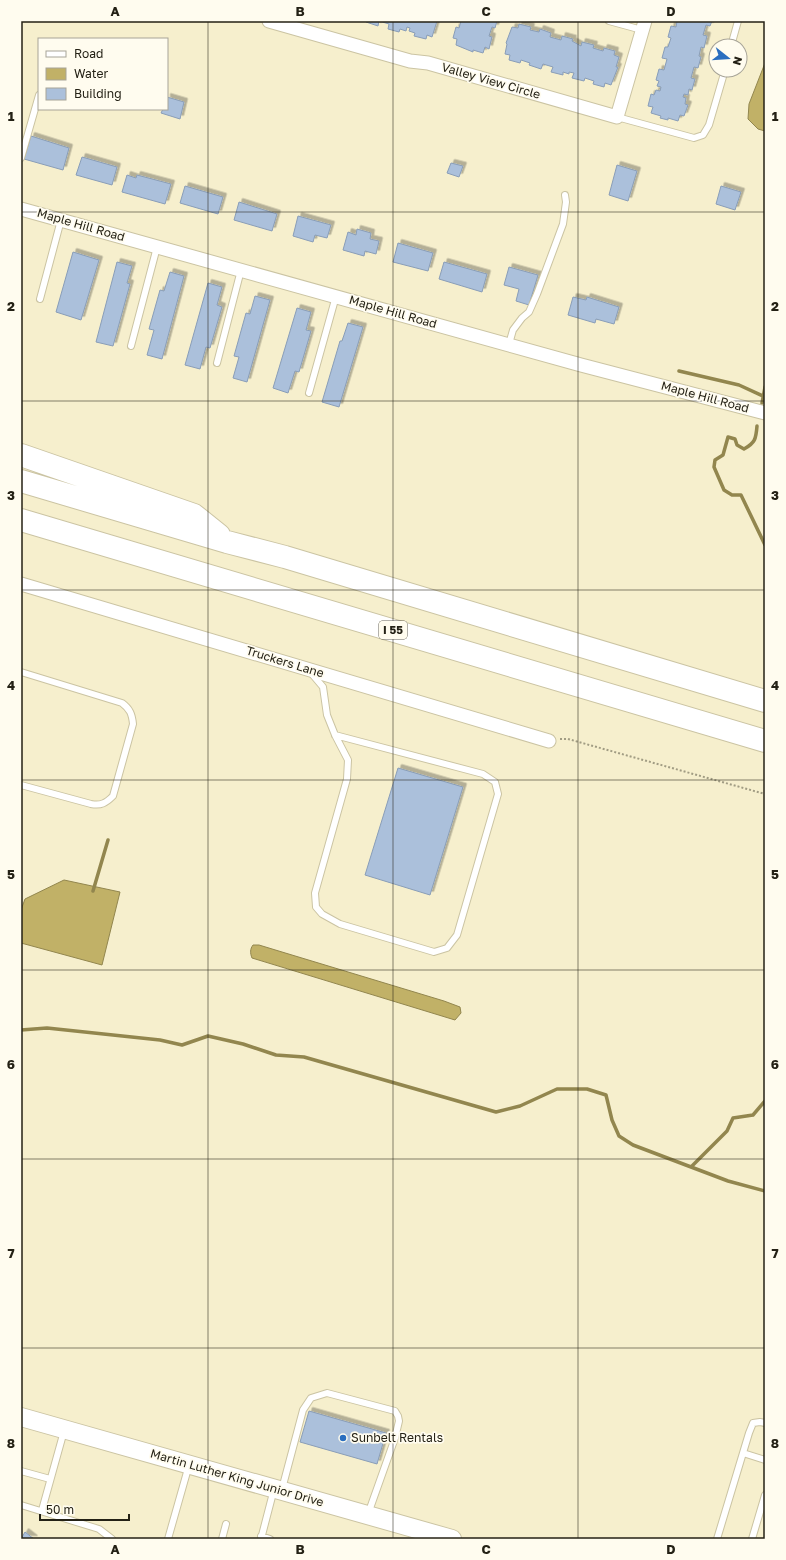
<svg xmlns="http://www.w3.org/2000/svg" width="786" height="1560" viewBox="0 0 786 1560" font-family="'Golos Text',sans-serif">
	<defs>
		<filter id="shadow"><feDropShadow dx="3.5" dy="-3.5" stdDeviation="0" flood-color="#0004"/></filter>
	</defs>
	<rect width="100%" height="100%" fill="#f6efcd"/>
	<path fill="#c1b167" stroke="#92864e" d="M765 63V131L758 129 748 119 749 104Z
		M64 880 120 892 102 965 21 943V910L25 899Z
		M253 945H259L282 952 444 1001 460 1007 461 1013 455 1020 252 958C250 953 250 949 253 945Z"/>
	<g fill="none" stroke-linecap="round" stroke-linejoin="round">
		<path stroke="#92864e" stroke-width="3.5" d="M679 371 739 385 765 397
			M762 403 765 387
			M757 426C756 439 755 443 744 449L737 445 735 439 728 437 723 455 715 460 714 467 724 490 732 495H741L765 545
			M93 891 108 840
			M21 1030 47 1028 160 1040 182 1045 208 1036 243 1044 276 1055 304 1057 496 1112 520 1106 557 1089H587L606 1095 612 1120 619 1136 633 1145 728 1181 765 1191
			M692 1166 727 1131 733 1118 753 1115 765 1101"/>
	</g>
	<path fill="#abc0db" stroke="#899db7" filter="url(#shadow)" d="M366 21H437L432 37 427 35 426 39 414 36 415 33 409 31 410 28 407 27 406 31 400 29 399 32 388 29 389 24 379 21 378 26 366 22Z
		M461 21H497L495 28 492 27 489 36 492 37 489 49 485 47 483 53 473 50V52L456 45 457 39 453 38 456 27 459 28Z
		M677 21H712L710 26 706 25 703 35 707 36 704 48 701 47 699 56 701 57 698 68 694 67 691 78 695 79 692 90 689 89 688 95 684 94 683 97 686 98 685 104 688 105 684 116 680 115 678 121 668 118V120L660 118 661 116 651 113 653 107 648 106 651 94 654 95 656 90 660 91 661 87 657 86 659 81 656 80 659 69 664 70 667 59 662 58 665 47H668L671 38 668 37 671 26 676 27Z
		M519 24 531 27 530 30 539 32 540 29 551 33 550 37 561 40 562 36 573 39 572 41 581 46 582 42 594 45 593 48 603 51 604 48 615 51 614 55 619 57 616 67H618L611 85 605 83 604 87 593 84 594 81 585 78 584 81 572 78 574 73 569 72V74L563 72V75L551 72 553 67 543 64 541 69 529 65 530 63 521 60 520 63 509 60 510 55 505 54 507 44 506 43 512 27 518 28Z
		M167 97 184 102 180 119 161 113 163 109H167Z
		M31 136 69 148 63 170 24 159Z
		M82 157 117 167 112 185 76 175Z
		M451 163 463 166 459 177 447 173Z
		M617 165 637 171 628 201 609 195Z
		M127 175 136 178 137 175 171 184 165 204 122 192Z
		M185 186 223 197 218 214 180 203Z
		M721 186 741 192 735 210 716 204Z
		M239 202 277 214 272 231 234 220Z
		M298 216 331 225 327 238 315 235 313 242 293 236Z
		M357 229 371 233 370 239 379 241 376 254 365 251 364 256 343 250 348 232 356 235Z
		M398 243 433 253 428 271 393 262Z
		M73 252 99 260 81 320 56 312Z
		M117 262 132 266 127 283 130 284 113 346 96 342Z
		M444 262 487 274 482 292 439 279Z
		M509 267 538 275 529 305 516 301 519 289 504 285Z
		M170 272 184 276 162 359 147 355 154 330 149 329 160 290 164 291Z
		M208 283 222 287 217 305 222 307 210 348 206 347 200 369 185 365Z
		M255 296 270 300 247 382 233 378 239 357 234 356 246 313 250 314Z
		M573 297 586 300 587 297 619 307 614 324 596 319 595 323 568 315Z
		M297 308 311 312 306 330 311 331 299 372 295 371 288 393 273 388Z
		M348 323 363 327 339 407 322 402 340 341H342Z
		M398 768 463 787 430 895 365 875Z
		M309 1411 386 1433 377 1464 300 1442Z
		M25 1532 34 1539H21Z"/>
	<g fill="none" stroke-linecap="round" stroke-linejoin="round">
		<g stroke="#cbc4a3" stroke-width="8">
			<path id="service" d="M609 21 642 30
				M731 46 738 21
				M617 117 694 138 703 135 709 125 725 70
				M21 158 39 95
				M40 299 61 220
				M509 344 513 330 522 318 529 312 537 294 563 224 566 202 565 195
				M131 346 157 247
				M217 363 241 270
				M309 393 336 296
				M21 672 122 703C130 709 132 714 133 724L113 796C106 803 101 806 91 804L21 785
				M312 674 323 687 327 715 335 735 348 760 347 779 315 893 316 907 322 914 340 924 434 952 447 948 457 935 498 794 495 782 483 774 335 735
				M743 1453 765 1460
				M21 1471 50 1479
				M282 1489 303 1410 311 1398 327 1393 395 1411 398 1416 399 1421 395 1438 368 1514
				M21 1505 99 1529 112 1539
				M42 1510 64 1431
				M261 1536 270 1539
				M168 1539 189 1465
				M222 1539 226 1524
				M261 1539 274 1489
				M717 1539 749 1433 753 1423 760 1422 765 1423
				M752 1539 765 1495"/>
		</g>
		<g stroke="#cbc4a3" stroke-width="15">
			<path id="minor" d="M269 21 410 61 428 63 617 117 645 21
				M21 209 581 365 765 413
				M21 584 549 741"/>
		</g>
		<g stroke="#cbc4a3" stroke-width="20">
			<path id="secondary" d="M21 1417 452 1539"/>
		</g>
		<g stroke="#cbc4a3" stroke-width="24">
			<path id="motorway" d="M21 455 194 515 219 535
				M21 481 227 542 285 557 765 701
				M21 520 765 741"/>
		</g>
		<path stroke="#a19c83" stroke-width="2" stroke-dasharray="2 2" stroke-linecap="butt" d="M560 739H568L765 794"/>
		<use href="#service" stroke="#fff" stroke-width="6"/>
		<use href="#minor" stroke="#fff" stroke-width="13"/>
		<use href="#secondary" stroke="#fff" stroke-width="18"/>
		<use href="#motorway" stroke="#fff" stroke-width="22"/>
	</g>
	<path fill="none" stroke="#242115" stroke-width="1" stroke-opacity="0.55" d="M208 21V1539M393 21V1539M578 21V1539M21 212H765M21 401H765M21 590H765M21 780H765M21 970H765M21 1159H765M21 1348H765"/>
	<circle fill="#2a6ebf" stroke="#fffcef" stroke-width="1.5" cx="343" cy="1438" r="4"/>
	<g text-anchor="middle" stroke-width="3.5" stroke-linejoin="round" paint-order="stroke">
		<rect fill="#fffcef" stroke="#666356" stroke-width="1" x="379" y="621" width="28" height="18" rx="3"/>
		<g font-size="11" font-weight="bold" fill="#242115">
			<text x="393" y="634">I 55</text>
		</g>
		<g font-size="12" fill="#242115" stroke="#fffcef">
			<text transform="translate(491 81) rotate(16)" y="4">Valley View Circle</text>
			<text transform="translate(81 225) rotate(16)" y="4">Maple Hill Road</text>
			<text transform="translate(393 312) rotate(16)" y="4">Maple Hill Road</text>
			<text transform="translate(705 397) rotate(15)" y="4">Maple Hill Road</text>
			<text transform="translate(285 662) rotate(17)" y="4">Truckers Lane</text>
			<text transform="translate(237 1478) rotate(16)" y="4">Martin Luther King Junior Drive</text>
		</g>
		<g font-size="12" fill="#242115" stroke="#fffcef" text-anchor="start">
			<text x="351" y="1442">Sunbelt Rentals</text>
		</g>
	</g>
	<rect width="786" height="1560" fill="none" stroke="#fffcef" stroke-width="44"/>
	<rect x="38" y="38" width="130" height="72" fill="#fffcef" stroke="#a7a498"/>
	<rect x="46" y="51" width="20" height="6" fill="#ffffff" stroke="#a7a498"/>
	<text x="74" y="58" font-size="12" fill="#242115">Road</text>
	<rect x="46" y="68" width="20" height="12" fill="#c1b167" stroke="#a7a498"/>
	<text x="74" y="78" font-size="12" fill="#242115">Water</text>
	<rect x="46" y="88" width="20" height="12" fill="#abc0db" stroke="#a7a498"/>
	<text x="74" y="98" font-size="12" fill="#242115">Building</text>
	<g transform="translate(728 58) rotate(107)"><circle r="19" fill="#fffcef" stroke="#a7a498"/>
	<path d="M0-3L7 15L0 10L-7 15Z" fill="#2a6ebf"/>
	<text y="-6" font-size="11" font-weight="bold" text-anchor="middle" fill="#242115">N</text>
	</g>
	<path d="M40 1514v6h89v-6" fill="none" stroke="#242115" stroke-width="2"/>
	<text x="46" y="1514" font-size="12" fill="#242115" stroke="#fffcef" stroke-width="3" paint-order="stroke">50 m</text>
	<rect x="22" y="22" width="742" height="1516" fill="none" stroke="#242115" stroke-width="1.5"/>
	<g font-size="13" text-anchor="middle" font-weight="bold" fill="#242115">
		<text x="115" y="16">A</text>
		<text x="300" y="16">B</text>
		<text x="486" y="16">C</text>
		<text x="671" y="16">D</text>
		<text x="11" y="121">1</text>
		<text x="775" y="121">1</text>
		<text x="11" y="311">2</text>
		<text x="775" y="311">2</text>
		<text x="11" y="500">3</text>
		<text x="775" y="500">3</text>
		<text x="11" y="690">4</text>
		<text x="775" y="690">4</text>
		<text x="11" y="879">5</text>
		<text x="775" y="879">5</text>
		<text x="11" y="1069">6</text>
		<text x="775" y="1069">6</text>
		<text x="11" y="1258">7</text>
		<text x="775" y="1258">7</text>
		<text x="11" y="1448">8</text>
		<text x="775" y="1448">8</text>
		<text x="115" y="1554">A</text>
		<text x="300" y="1554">B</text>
		<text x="486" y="1554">C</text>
		<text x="671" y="1554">D</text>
	</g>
</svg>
